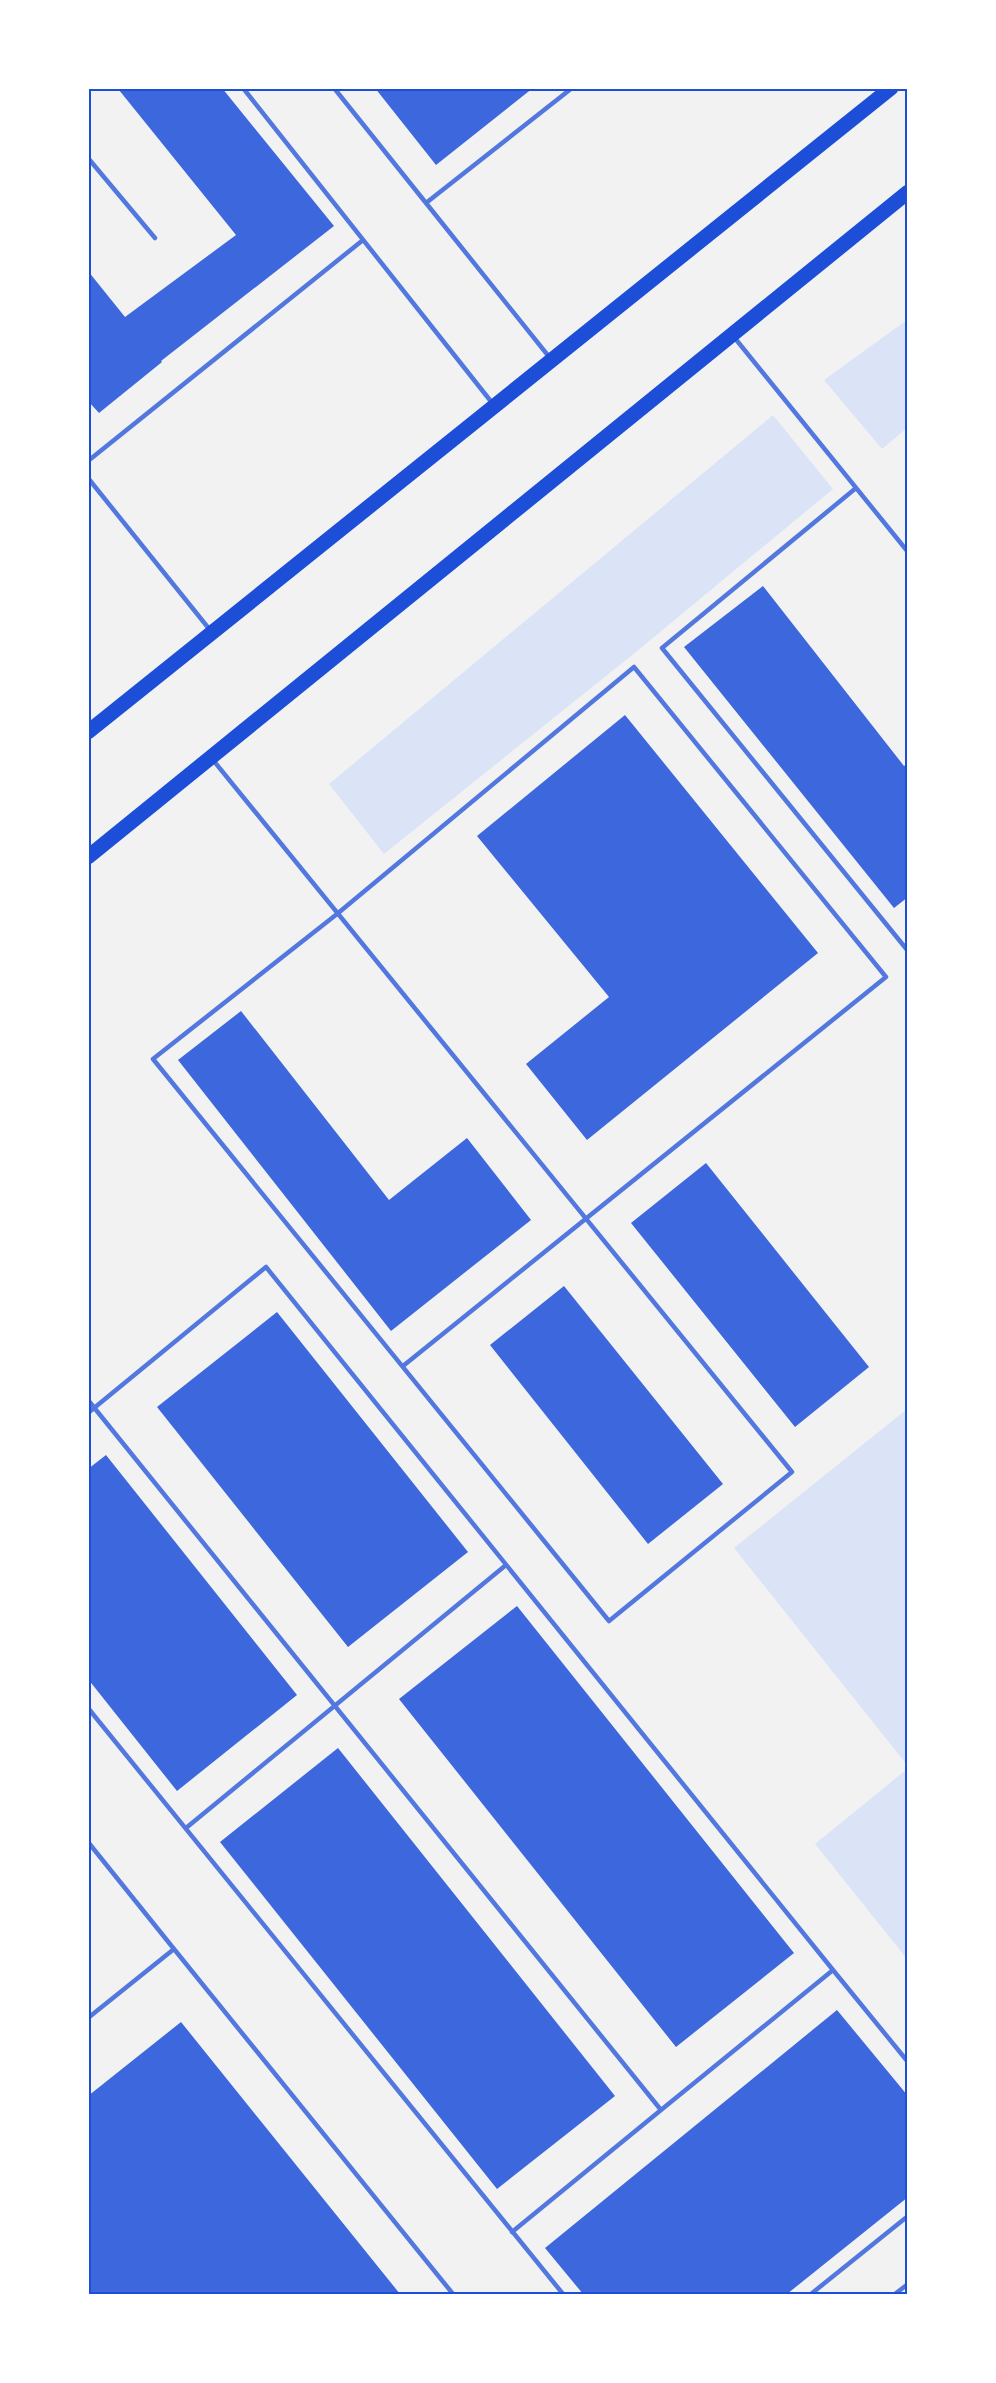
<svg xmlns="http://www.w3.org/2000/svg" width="996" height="2383" viewBox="0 0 996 2383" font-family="Jost,sans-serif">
	<rect width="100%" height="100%" fill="#f2f2f2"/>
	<path fill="#dbe4f7" d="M907 320V428L882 449 824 380Z
		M773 415 833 489 636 652 384 854 329 784Z
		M907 1409V1765L734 1548Z
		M907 1769V1959L815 1844Z"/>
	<path fill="#3d67dc" d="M121 88H222L334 226 161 361 162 362 99 413 88 401V271L125 317 236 235 119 90Z
		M375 88H533L436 165Z
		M763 586 904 766 908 763V897L894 908 684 647Z
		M625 715 818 953 587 1140 526 1064 609 997 477 836Z
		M241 1011 389 1200 467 1138 531 1220 391 1331 178 1060Z
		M706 1163 869 1367 795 1427 631 1223Z
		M564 1286 723 1484 648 1544 490 1345Z
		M277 1312 468 1552 348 1647 157 1407Z
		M106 1455 297 1695 177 1791 88 1679V1469Z
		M517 1606 794 1953 676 2047 399 1699Z
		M338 1748 615 2096 497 2189 220 1842Z
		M837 2010 908 2096V2197L787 2294H583L545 2248Z
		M181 2022 400 2294H88V2096Z"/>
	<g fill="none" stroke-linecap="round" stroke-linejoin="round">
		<path stroke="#5277de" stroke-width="4.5" d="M243 88 493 404
			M334 88 426 203 572 88
			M88 158 155 238
			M426 203 550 358
			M734 337 908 552
			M88 461 363 240
			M88 478 210 630
			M856 488 662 648 908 951
			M213 760C405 998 600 1234 792 1472L609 1621 153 1059 337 914 634 667 886 977 403 1366
			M88 1400 661 2110 833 1970 908 2062
			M88 1413 266 1267 833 1970
			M88 1708 563 2294
			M186 1828 506 1565
			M88 1842 174 1949
			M88 2018 174 1949 453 2294
			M512 2232 661 2110
			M811 2294 908 2216
			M895 2294 908 2284"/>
		<path stroke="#1d4ed8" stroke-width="15" d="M88 732 891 88
			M88 857 908 192"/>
	</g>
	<rect width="996" height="2383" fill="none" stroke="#ffffff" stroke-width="180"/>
	<rect x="90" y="90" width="816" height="2203" fill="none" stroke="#1d4ed8" stroke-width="2"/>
</svg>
